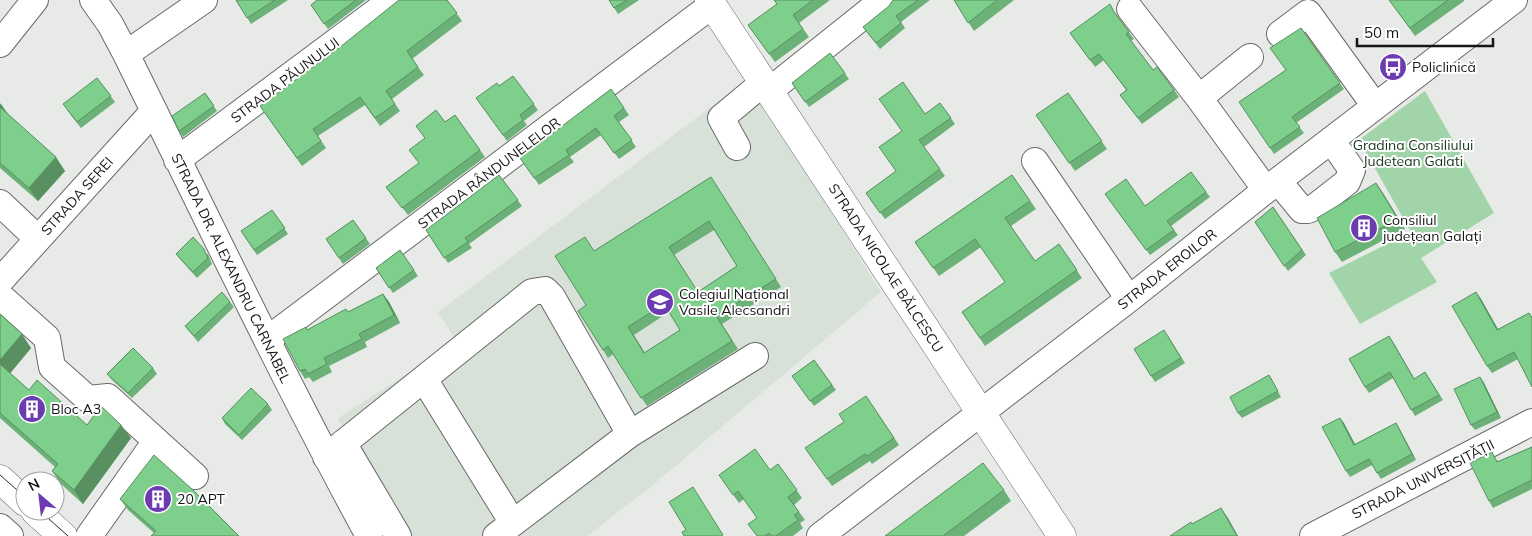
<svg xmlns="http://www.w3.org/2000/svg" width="1532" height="536" viewBox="0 0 1532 536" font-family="Mulish,sans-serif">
	<rect width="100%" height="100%" fill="#e7eae7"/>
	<path fill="#d7e1d8" d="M748 79 881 292 647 490 587 536H399L338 418 457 342 438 312Z"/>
	<path fill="#a1d4a8" d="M1425 91 1494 213 1421 258 1437 282 1360 324 1329 273 1411 232 1359 140Z"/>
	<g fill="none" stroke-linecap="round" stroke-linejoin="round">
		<g stroke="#686b68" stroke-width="28">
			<path id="minor" d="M93 0 110 24 126 54C206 216 283 378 369 536
				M1130 9 1199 98 1266 190
				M1280 34 1308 13 1375 106
				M0 44 35 0
				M126 54 204 0
				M769 91 883 0
				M1199 98 1250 57
				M737 147 721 118 763 83
				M177 160 392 0
				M1035 161 1129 299
				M1278 181 1302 210H1308L1315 207 1347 182 1352 170 1331 140
				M0 203 38 239
				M0 281 154 111
				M0 296 47 338 52 367 88 399 108 397 195 476
				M267 340 712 5
				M424 379 513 523
				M343 443 398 536
				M326 457 532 292 545 290 552 297 630 434
				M0 527 10 536
				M89 536 156 441
				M496 536 630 434 755 356
				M820 536 1129 299 1266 190 1514 0
				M1313 536 1532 422"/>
		</g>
		<g stroke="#686b68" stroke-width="29">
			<path id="major" d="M709 0 1062 536
				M0 479 25 502
				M35 511 63 536"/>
		</g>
		<use href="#minor" stroke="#fff" stroke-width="26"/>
		<use href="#major" stroke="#fff" stroke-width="28"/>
		<path stroke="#2b2d2b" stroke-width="1" d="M0 475 25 497
			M40 511 68 536"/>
	</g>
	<path fill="#6cb178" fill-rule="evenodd" d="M236 0H288L251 24Z
		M317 0H366L328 29 311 5Z
		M447 0 462 21 412 59 424 75 392 99 400 111 380 126 365 105 318 136 326 148 302 166 260 106Z
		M609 0H639L618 14Z
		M774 0H830L799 23 809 37 775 62 748 25 777 4Z
		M893 0H930L901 22 905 28 880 49 863 27 889 6Z
		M954 0H1014L974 31Z
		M1389 0H1464V1L1415 36Z
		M1114 11 1117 16 1134 39 1131 41 1153 70 1174 90 1179 97 1142 124 1120 95 1126 90 1104 60 1095 67 1070 33Z
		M1301 28 1344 89 1296 123 1304 133 1274 154 1239 102 1286 70Z
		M830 53 849 79 809 107 792 83Z
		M513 76 538 110 524 121 527 125 507 141 476 98 499 86Z
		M97 78 115 102 81 128 67 110Z
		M611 89 629 115 619 122 636 147 619 159 601 135 570 157 574 162 539 185 520 158Z
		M205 93 217 111 183 137 179 131Z
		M1068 93 1107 149 1075 171 1036 115Z
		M0 103 9 115 65 171 38 201 0 168Z
		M940 103 955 124 924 147 945 176 885 219 866 193 896 171 902 131Z
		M455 115 485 157 408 215 386 187 419 163 445 122Z
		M1191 172 1210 197 1171 226 1178 235 1150 255 1105 194 1145 206Z
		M499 175 522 206 469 244 472 248 448 263 426 230Z
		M1012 175 1036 209 1011 226 1035 261 1059 244 1082 278 985 346 962 312 1005 282 981 247 939 276 915 242Z
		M711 177 781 287 722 324 738 349 647 406 613 354 608 358 603 350 586 305 594 251ZM714 230 737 266 698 292 674 255ZM669 312 680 330 645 353 634 335Z
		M1376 183 1405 229 1342 262 1335 252Z
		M1273 207 1306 255 1288 271 1255 222Z
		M272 210 288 234 257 255 241 231Z
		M353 220 370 244 343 264 326 239Z
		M400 250 418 276 393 293 376 268Z
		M176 254H208L212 264 197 278 180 259Z
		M1476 292 1481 299 1498 329 1529 313 1532 317V387L1518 359 1492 373 1487 366Z
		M383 294 389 302 400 323 365 342 367 347 329 366 332 372 313 382 309 377 305 379 300 371 307 330 348 312Z
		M230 302 234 307 198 342 185 326Z
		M0 314 31 348 10 373 29 390 87 425H121L131 438 83 504 61 484 52 471 55 467 0 418Z
		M1168 336 1185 363 1155 382 1151 376Z
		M1393 342 1414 379 1425 372 1443 400 1415 416 1393 378 1369 393 1365 387Z
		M814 360 836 390 814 406 792 376Z
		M153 368 157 374 132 398 111 379 107 374Z
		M1269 375 1281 397 1242 418 1238 413Z
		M1480 377 1484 383 1501 418 1475 430 1471 425Z
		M866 396 899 445 872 464 870 461 832 486 805 448 844 422Z
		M268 404 272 410 242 440 225 424 222 418Z
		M1340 418 1355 444 1396 423 1399 428 1416 460 1381 479 1372 465 1350 477 1346 471Z
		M1532 447V489L1493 508 1489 501 1497 459 1498 462Z
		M778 464 802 498 794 505 805 520 800 523 803 528 793 536H757V518L744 499 739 503 719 475 770 470Z
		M1004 490 1011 501 964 536H885Z
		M120 499 239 536 154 533 128 510Z"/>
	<path fill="#589062" d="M1 104 10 118 0 108V105Z
		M56 157 65 171 38 201 29 188Z
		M1376 183 1383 193 1405 229 1398 219Z
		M1476 292 1481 299 1502 337 1497 330Z
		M383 294 389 302 400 323 394 315Z
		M22 334 31 348 8 376 0 365V360Z
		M1389 336 1393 342 1418 385 1414 379Z
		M1480 377 1484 383 1501 418 1497 412Z
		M1340 418 1344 423 1358 450 1354 445Z
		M1396 423 1399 428 1416 460 1412 454Z
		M121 425 131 438 83 504 74 490Z
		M1221 508 1228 518 1238 536H1237Z"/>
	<path fill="#7ece8c" stroke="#589062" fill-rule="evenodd" d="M236 0H275L247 18Z
		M317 0H356L324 24 311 5Z
		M399 0H447L457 13 407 51 418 67 386 91 395 104 375 118 360 97 313 129 321 141 297 158 260 106 340 47Z
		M609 0H627L614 8Z
		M774 0H813L793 15 803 29 769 54 748 25 777 4Z
		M893 0H918L896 16 901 23 876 43 863 27 889 6Z
		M954 0H997L968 23Z
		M1389 0H1448L1410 28Z
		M1110 4 1114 12 1129 32 1126 34 1153 70 1157 67 1174 90 1138 118 1120 95 1127 90 1099 54 1090 60 1070 33Z
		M1301 28 1340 83 1292 117 1300 127 1270 148 1239 102 1286 70 1270 48Z
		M830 53 845 73 805 102 792 83Z
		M513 76 534 104 520 115 523 120 503 135 476 98 497 83 499 86Z
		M97 78 111 96 77 122 63 104Z
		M903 82 925 114 940 103 951 118 919 140 940 169 880 213 866 193 896 171 879 147 902 131 879 99Z
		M611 89 624 108 614 116 632 140 614 153 596 128 566 150 569 155 534 178 520 158Z
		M205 93 214 106 179 131 172 116Z
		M1068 93 1102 141 1069 163 1036 115Z
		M0 107 56 157 29 188 0 163Z
		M436 110 445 122 455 115 480 150 402 208 386 187 419 163 409 150 425 138 416 126Z
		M1191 172 1206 192 1167 221 1174 230 1146 250 1105 194 1126 179 1145 206Z
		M499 175 518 200 465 238 468 242 444 258 426 230Z
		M1012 175 1030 201 1005 218 1035 261 1059 244 1077 270 980 338 962 312 1005 282 975 239 933 268 915 242Z
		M711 177 776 279 716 316 732 341 641 398 608 346 603 350 578 311 586 305 555 256 585 237 594 251ZM709 221 737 266 698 292 669 247ZM664 304 680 330 644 353 628 327Z
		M1376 183 1398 219 1335 252 1317 218Z
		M1273 207 1302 250 1284 266 1255 222Z
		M272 210 285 228 254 250 241 231Z
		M353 220 366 238 339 258 326 239Z
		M193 237 204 249 208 258 193 272 176 254Z
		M400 250 414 270 389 288 376 268Z
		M222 292 230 302 194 336 185 326Z
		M1476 292 1497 330 1529 313 1532 318V387L1514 352 1487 366 1452 306Z
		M383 294 394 315 359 334 362 339 324 358 327 364 308 374 305 369 300 371 283 339 306 327 307 330 346 309 348 312Z
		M0 314 22 334 0 360Z
		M1164 330 1181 358 1151 376 1134 349Z
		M1389 336 1414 379 1425 372 1439 395 1411 410 1390 372 1365 387 1349 359Z
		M133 348 153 368 128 393 107 374Z
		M814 360 832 385 810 401 792 376Z
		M0 364 29 390 37 380 87 425 101 406 121 425 74 490 52 471 58 464 0 413Z
		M1269 375 1278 391 1238 413 1230 397Z
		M1480 377 1497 412 1471 425 1454 389Z
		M251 388 268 404 239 435 222 418Z
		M866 396 894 438 867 456 865 454 827 479 805 448 844 422 839 414Z
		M1340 418 1354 445 1396 423 1412 454 1377 473 1369 459 1346 471 1322 427Z
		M1532 447V480L1489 501 1470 463 1492 452 1497 462Z
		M755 449 770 470 778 464 797 490 788 497 799 512 794 515 798 520 776 536H771L769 533 765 536H757L748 524 757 518 738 491 733 495 719 475Z
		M154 455 193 490 239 536H151L156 531 120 499Z
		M983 463 1004 490 943 536H885Z
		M693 487 723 535 721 536H684L682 532 686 530 669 502Z
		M1221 508 1237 536H1170L1191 522 1192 524Z"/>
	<defs>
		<g id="bus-disc" transform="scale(1.4375)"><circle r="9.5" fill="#6c3ab1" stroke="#fff"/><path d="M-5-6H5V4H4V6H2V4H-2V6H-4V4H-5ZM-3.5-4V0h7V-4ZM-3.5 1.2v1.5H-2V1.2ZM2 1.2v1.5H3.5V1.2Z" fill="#fff"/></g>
		<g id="building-disc" transform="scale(1.4375)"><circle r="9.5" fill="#6c3ab1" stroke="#fff"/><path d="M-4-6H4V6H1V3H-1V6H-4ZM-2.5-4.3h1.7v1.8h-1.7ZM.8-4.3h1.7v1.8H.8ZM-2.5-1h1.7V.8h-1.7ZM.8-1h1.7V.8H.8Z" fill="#fff"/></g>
		<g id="university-disc" transform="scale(1.4375)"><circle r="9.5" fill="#6c3ab1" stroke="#fff"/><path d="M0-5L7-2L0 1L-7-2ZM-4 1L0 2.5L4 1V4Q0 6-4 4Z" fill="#fff"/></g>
	</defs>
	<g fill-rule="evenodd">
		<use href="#bus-disc" x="1393" y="67"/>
		<use href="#building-disc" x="1364" y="228"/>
		<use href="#university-disc" x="660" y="302"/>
		<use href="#building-disc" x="32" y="409"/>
		<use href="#building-disc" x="158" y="499"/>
	</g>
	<g text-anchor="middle" stroke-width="4" stroke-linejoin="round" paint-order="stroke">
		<g font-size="14" fill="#151615" stroke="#fff" text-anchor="start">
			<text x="1412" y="72">Policlinică</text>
			<text x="1383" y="225">Consiliul<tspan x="1383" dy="16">județean Galați</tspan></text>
			<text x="679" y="299">Colegiul Național<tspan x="679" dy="16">Vasile Alecsandri</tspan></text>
			<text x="51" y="414">Bloc A3</text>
			<text x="177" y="504">20 APT</text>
		</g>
		<g font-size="14" fill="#151615" stroke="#fff">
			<text transform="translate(285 80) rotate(-37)" y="5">STRADA PĂUNULUI</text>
			<text transform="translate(489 173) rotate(-37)" y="5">STRADA RÂNDUNELELOR</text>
			<text transform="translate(77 196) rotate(-48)" y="5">STRADA SEREI</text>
			<text transform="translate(231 268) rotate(64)" y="5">STRADA DR. ALEXANDRU CARNABEL</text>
			<text transform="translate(886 268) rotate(57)" y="5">STRADA NICOLAE BĂLCESCU</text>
			<text transform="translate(1167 269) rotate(-38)" y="5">STRADA EROILOR</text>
			<text transform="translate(1423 479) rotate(-27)" y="5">STRADA UNIVERSITĂȚII</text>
		</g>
		<g font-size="14" fill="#15371d" stroke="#fff">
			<text x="1413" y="150">Gradina Consiliului<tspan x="1413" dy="16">Judetean Galati</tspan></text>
		</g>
	</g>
	<g transform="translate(40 496) rotate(332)"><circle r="24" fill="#ffffff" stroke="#a1a2a1"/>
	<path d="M0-4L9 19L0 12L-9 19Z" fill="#6c3ab1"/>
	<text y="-8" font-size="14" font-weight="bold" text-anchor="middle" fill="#151615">N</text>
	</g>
	<path d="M1357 38v8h136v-8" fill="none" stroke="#151615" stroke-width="2.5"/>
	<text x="1364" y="38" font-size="15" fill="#151615" stroke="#ffffff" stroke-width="4" paint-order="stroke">50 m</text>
</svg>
